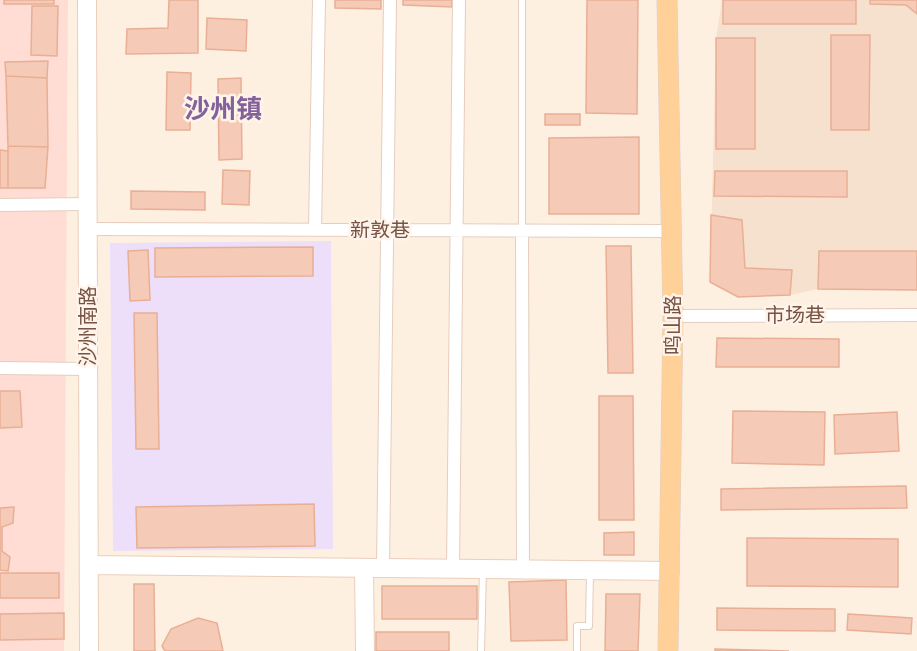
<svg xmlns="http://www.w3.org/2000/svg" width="917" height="651" viewBox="0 0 917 651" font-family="'Sofia Sans Condensed','Noto Sans SC',sans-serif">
	<rect width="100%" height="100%" fill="#fef0e1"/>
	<path fill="#f6e1cf" d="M722 0H917V290L818 289 790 295 738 297 710 282 716 38Z"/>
	<path fill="#ffddd4" d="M0 0H68L64 651H0Z"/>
	<path fill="#eddefa" d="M331 241 333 549 113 551 110 243Z"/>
	<path fill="#f5cab6" stroke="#e9af95" stroke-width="1.5" d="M4 0H54V4H4Z
		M169 0H198V53L126 54 127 29 168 28Z
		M335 0H381V9L335 8Z
		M403 0H452V7L403 5Z
		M587 0H638L637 114 586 113Z
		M723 0H856V24H723Z
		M870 0H917V14L906 5 870 4Z
		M32 6H58L57 56 31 55Z
		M207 18 247 20 246 51 206 49Z
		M831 35H870L869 130H831Z
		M716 38H755V149H716Z
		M48 61 47 78 6 76 5 62Z
		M167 72 191 73 190 130H166Z
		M6 76 47 78 48 147 8 146Z
		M241 78 242 159 219 160 218 79Z
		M545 114H580V125H545Z
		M639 137V214H549V138Z
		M8 146 48 147 45 188H8Z
		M0 150 8 151V188H0Z
		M223 170 250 171 249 205 222 204Z
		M715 171H847V197L714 196Z
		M131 191 205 192V210L131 209Z
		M711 215 742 220 745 268 792 270 790 295 738 297 710 282Z
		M606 246H631L633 373H608Z
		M313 247V276L155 277V248Z
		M148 250 150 300 130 301 128 251Z
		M819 251H917V290L818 289Z
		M134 313H157L159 449H136Z
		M717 338 839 339V367H716Z
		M0 391H20L22 427 0 428Z
		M599 396H633L634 520H599Z
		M733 411 825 412 824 465 732 463Z
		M897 412 899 451 835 454 834 415Z
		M906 486 907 508 721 510V489Z
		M314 504 315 546 137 548 136 507Z
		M14 507 13 523 2 527V551L10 557 8 571 0 570V508Z
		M634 532V555H604V533Z
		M747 538 898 539V587L747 586Z
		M0 573H59V598H0Z
		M566 580 567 640 511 641 509 582Z
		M134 584H154L155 651H134Z
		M382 586H477V619H382Z
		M606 594H640L638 651H605Z
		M717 608 835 609V631L717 630Z
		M64 613V639L0 640V614Z
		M848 614 912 618 911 634 847 630Z
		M198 618 217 623 223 651H165L162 646 171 629Z
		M376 632H449V651H376Z
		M715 649 789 651H715Z"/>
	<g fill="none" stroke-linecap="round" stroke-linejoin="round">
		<g stroke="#e5cdbf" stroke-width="8">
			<path id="lane" d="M522 230V0
				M481 651 483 570
				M577 651V626H589L590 571"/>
		</g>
		<g stroke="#e5cdbf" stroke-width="14">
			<path id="street" d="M0 205 88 204
				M88 229 673 231
				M315 230 319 0
				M522 231 523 570
				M673 316 917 315
				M0 368 88 369
				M383 568 390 0
				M453 569 459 0"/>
		</g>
		<g stroke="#eacebb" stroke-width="20">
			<path id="secondary" d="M87 0 89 651
				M89 565 670 571
				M364 568 365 651"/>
		</g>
		<g stroke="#dcd2cf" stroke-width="21">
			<path id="primary" d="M667 0 673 316 668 651"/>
		</g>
		<use href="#lane" stroke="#fff" stroke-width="6"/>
		<use href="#street" stroke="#fff" stroke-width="12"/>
		<use href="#secondary" stroke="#fff" stroke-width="18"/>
		<use href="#primary" stroke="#ffd097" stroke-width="20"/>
	</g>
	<g text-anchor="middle" stroke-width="5" stroke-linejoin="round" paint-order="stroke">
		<g font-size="20" fill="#775346" stroke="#fff4e9">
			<text x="380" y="237">新敦巷</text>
			<text x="795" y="322">市场巷</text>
			<text transform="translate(673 325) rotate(-90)" y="7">鸣山路</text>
			<text transform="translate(88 326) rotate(-90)" y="7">沙州南路</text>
		</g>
		<g font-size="26" font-weight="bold" fill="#83619b" stroke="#fff4e9">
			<text x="223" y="118">沙州镇</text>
		</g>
	</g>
</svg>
